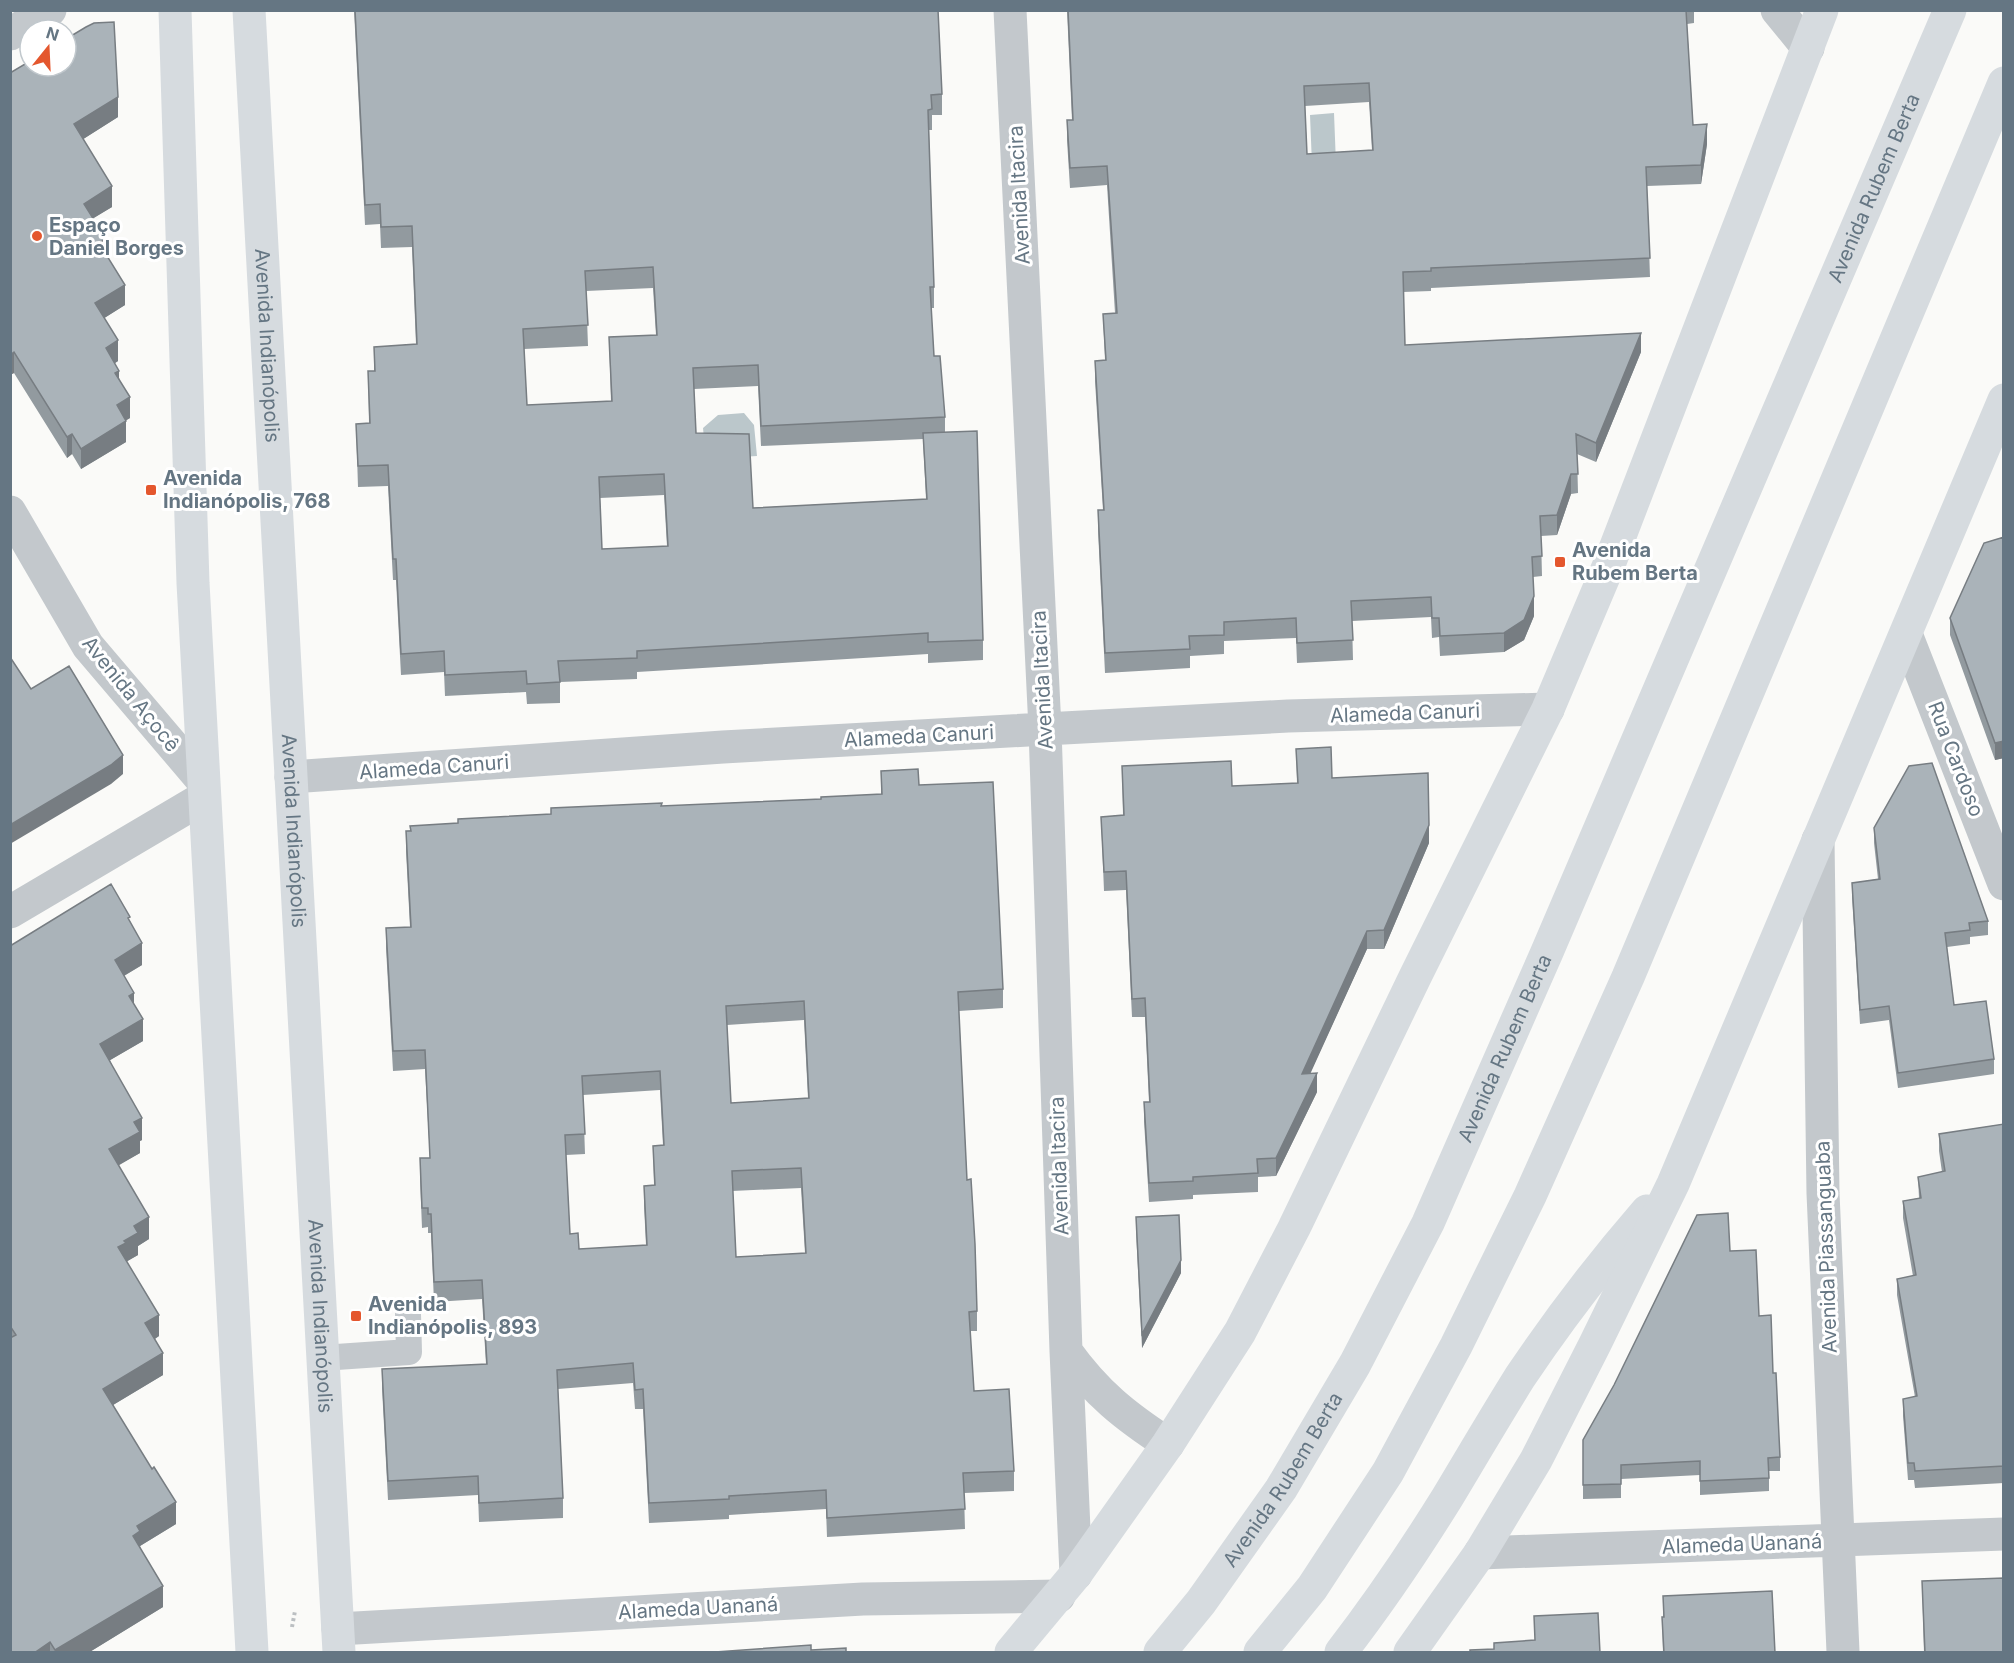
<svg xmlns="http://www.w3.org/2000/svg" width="2014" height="1663" viewBox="0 0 2014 1663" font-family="Inter,sans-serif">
	<rect width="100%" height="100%" fill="#fafaf8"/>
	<path fill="#bbc7cb" d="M1334 113 1336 164 1312 165 1310 115Z
		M744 413 754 425 757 456 706 459 703 428 718 415Z"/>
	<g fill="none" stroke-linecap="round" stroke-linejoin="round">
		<path stroke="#bbbfc2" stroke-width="4" stroke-dasharray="3 3" stroke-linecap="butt" d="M292 1627 295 1611"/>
		<path stroke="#c3c8cc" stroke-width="26" d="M322 1358 409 1352 408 1314"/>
		<path stroke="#c3c8cc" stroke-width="33" d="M1010 10 1045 729 1066 1351 1076 1574
			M1777 10 1808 48
			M10 34 50 10
			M10 512 88 646 202 780
			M1906 634 2004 884
			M291 777 723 747 1045 729 1288 716 1548 709
			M1818 840 1823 1193 1843 1652
			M10 912 203 798
			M1066 1351C1096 1393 1125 1416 1168 1444
			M1480 1553 2004 1534
			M338 1629 863 1599 1059 1596"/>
		<g stroke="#d6dbdf" stroke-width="33">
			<path d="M175 10 193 583 252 1652"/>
			<path id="s1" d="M249 10 339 1652"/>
		</g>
		<g stroke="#d6dbdf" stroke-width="33">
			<path d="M1011 1652 1076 1574 1168 1444 1240 1332 1294 1228 1415 977 1548 709 1608 567 1822 10"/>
			<path id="s2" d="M1160 1652 1201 1602 1281 1489 1355 1364 1428 1223 1547 952 1950 10"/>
			<path d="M1260 1652 1312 1588 1388 1472 1456 1346 1530 1196 1628 977 2004 83"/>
			<path d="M1341 1652C1379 1603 1414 1551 1447 1498 1471 1458 1495 1417 1520 1377 1559 1319 1601 1264 1647 1211"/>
			<path d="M1410 1652 1480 1553 1536 1460 1595 1344 1673 1184 2004 400"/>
		</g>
	</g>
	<path fill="#929a9f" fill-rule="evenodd" d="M354 10H938L942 94V115H932V130H929L934 287V308H931L934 356 945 417V432L983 640V660L928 663V654L637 672V679L560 682V703L527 704 526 692 445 696 444 672 401 675 396 580H393L388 486 358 487 356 424 369 423 368 371H374V347L416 344 412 247 381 248 380 224 365 225ZM653 288 656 335 609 337 611 401 527 405 524 349 588 346 586 291ZM758 386 761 446 923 439 926 499 753 508 696 433 694 389ZM664 495 667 546 602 549 600 498Z
		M1067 10H1694V23L1687 24 1693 125 1707 144 1701 184 1647 186 1650 277 1431 288V291L1403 292 1405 345 1641 352 1596 462 1577 454 1578 493 1571 494 1557 535 1541 536 1542 576 1533 577 1534 616 1524 640 1504 652 1440 656 1439 637 1432 638 1431 617 1352 621 1353 660 1297 663 1296 638 1224 641V654L1190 656V668L1105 673 1098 530V510H1103L1095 381V361L1105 360 1103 314 1115 313 1107 185 1070 188 1067 140V120H1072ZM1369 102 1372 150 1307 154 1305 106Z
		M10 73 118 117 83 139 112 207 93 218 125 305 104 318 118 361 115 363 130 418 126 420V442L81 469 72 454 67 458 14 373 10 375Z
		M2004 537V758L1995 760 1950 635V618Z
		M1296 749 1332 778 1429 843 1384 949H1367L1310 1073 1317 1092 1276 1176 1258 1177V1192L1193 1195V1199L1149 1202 1144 1121V1102H1149L1145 1017H1132L1126 890 1104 891 1101 817 1123 815 1122 766 1232 786 1297 783Z
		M881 771 919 785 1003 989V1008L959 1011 967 1180 977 1311V1331H970L974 1391 1014 1471V1491L964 1493 965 1529 827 1537 826 1509 729 1515V1519L649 1523 643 1409H635L633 1383 558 1389 563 1498V1518L479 1522 478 1495 388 1500 382 1388V1369L486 1364 482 1299 434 1302 431 1233H428V1227L422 1228 420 1178V1158H430L425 1069 393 1071 386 948V928L410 927 406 851V831L458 823 551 814 662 806 821 799 881 794ZM804 1020 808 1098 731 1103 727 1025ZM660 1090 663 1145 653 1146 654 1185 644 1186V1205L646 1245 579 1249 570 1234 566 1155 585 1154 583 1095ZM801 1188 805 1253 736 1257 732 1191Z
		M1874 828 1988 921V935L1970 937V944L1947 947 1954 1005 1994 1059V1074L1898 1088 1889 1020 1860 1024 1852 897V883L1878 879 1874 843Z
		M130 921 142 965 124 976 134 1005 143 1041 110 1060 142 1140 140 1141V1153L118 1165 149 1239 138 1246V1255L127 1261 159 1336 155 1339 163 1375 113 1405 176 1524 140 1546 163 1607 88 1653H10V946Z
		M2004 1124V1483L1915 1488 1914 1480H1908L1903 1416V1399L1915 1397 1897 1295V1279L1913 1276 1903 1218V1201L1919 1198 1918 1177 1942 1172 1939 1151V1134Z
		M1136 1217 1181 1273 1142 1348 1136 1231Z
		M1759 1316 1773 1373 1780 1457V1471H1769V1491L1700 1495V1475L1621 1479V1498L1583 1499V1440Z
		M1922 1581 2004 1653H1924Z
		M1663 1596 1775 1653H1663L1662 1617H1663Z"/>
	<path fill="#777d82" d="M118 97V117L74 145V124Z
		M1707 124V144L1701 184V165Z
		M112 186V207L84 224V204Z
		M106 239V259L99 243Z
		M125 285V305L95 324V303Z
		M1641 333V352L1596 462V443Z
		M118 340V361L106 369V348Z
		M14 352V373L10 375V355Z
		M119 371V391L115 373Z
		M130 397V418L117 426V405Z
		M126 421V442L81 469V449Z
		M72 434V454L67 458V437Z
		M1571 474V494L1557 535V515Z
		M1534 596V616L1524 640 1504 652V633Z
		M2004 741V758L1995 760V743Z
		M123 755V774L111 784 10 844V825Z
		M1429 825V843L1384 949V930Z
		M1367 931V949L1302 1092V1074Z
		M142 943V965L115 981V960Z
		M134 993V1015L129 996Z
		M143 1019V1041L100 1066V1044Z
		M1317 1073V1092L1276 1176V1158Z
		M142 1118V1140L140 1141V1153L109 1171V1149L134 1122Z
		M149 1217V1239L138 1246V1255L126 1262 118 1247 124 1241 134 1226Z
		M1181 1260V1273L1142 1348V1334Z
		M159 1315V1336L145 1345V1323Z
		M163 1353V1375L103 1411V1389Z
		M176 1502V1524L140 1546V1553L133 1536 137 1526Z
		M163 1586V1607L88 1653H55V1650Z
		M50 1642V1653H34Z"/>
	<path fill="#aab3b9" stroke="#777d82" stroke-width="1.5" fill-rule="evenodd" d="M355 10H938L942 94 931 95 932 109 928 110 934 287H930L934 356H940L945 417 761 426 758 365 693 368 696 433 749 434 753 508 927 499 923 433 977 431 983 640 928 642V633L637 651V658L558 661 560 682 527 684 526 671 445 675 444 651 401 654 396 559H393L388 465 358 466 356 424 370 423 368 371H375L374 347 417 344 412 226 381 227 380 204 365 205ZM653 267 657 335 609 337 612 401 527 405 523 329 588 325 585 271ZM664 474 668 546 602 549 599 477Z
		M1068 10H1686L1693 125 1707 124 1701 165 1646 167 1650 258 1431 268V271L1403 272 1405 345 1641 333 1596 443 1576 434 1578 474H1571L1557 515 1540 516 1542 556 1532 557 1534 596 1524 620 1504 633 1440 636 1439 618H1432L1431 597 1351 601 1353 640 1297 643 1296 618 1224 622V635L1189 636 1190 649 1105 653 1098 510H1104L1095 361 1106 360 1103 314 1117 313 1107 166 1070 168 1067 120H1073ZM1369 83 1373 150 1307 154 1304 86Z
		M114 22 118 97 74 124 112 186 84 204 106 239 99 243 125 285 95 303 118 340 106 348 119 371 115 373 130 397 117 405 126 421 81 449 72 434 67 437 14 352 10 355V73L30 61V66H66V39L86 27 94 23Z
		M2004 537V741L1995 743 1950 618 1984 543Z
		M10 657 31 689 69 666 123 755 111 765 10 825Z
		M1331 747 1332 778 1428 773 1429 825 1384 930 1367 931 1302 1074 1317 1073 1276 1158 1257 1159 1258 1173 1193 1177V1181L1149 1183 1144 1102H1150L1145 998 1132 999 1126 871 1104 872 1101 817 1124 815 1122 766 1231 761 1232 786 1298 783 1296 749Z
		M1932 763 1988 921 1969 923 1970 930 1945 933 1954 1005 1986 1001 1994 1059 1898 1073 1889 1006 1860 1010 1852 883 1880 879 1874 828 1909 766Z
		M918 769 919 785 993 782 1003 989 958 992 967 1180 971 1179 975 1244 977 1311 969 1312 974 1391 1009 1389 1014 1471 963 1473 965 1509 827 1518 826 1490 729 1496V1499L649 1503 643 1389 635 1390 633 1363 557 1370 563 1498 479 1503 478 1476 388 1481 382 1369 487 1364 482 1280 434 1282 431 1214H428V1208H422L420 1158H430L425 1050 393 1051 386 928 411 927 406 831H411L410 826 458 823V819L551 814V808L662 803 661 806 821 799V797L882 794 881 771ZM804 1001 809 1098 731 1103 726 1006ZM660 1071 664 1145 653 1146 655 1185 644 1186 647 1245 579 1249 578 1233 570 1234 565 1135 585 1134 582 1076ZM801 1168 806 1253 736 1257 732 1171Z
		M111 884 130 917 128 918 142 943 115 960 134 993 129 996 143 1019 100 1044 142 1118 134 1122 140 1132 109 1149 149 1217 134 1226 138 1233 124 1241 126 1243 118 1247 159 1315 145 1323 163 1353 103 1389 152 1469 154 1467 176 1502 137 1526 140 1531 133 1536 163 1586 55 1650 50 1642 34 1653H10V1338L16 1335 10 1326V946Z
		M2004 1124V1466L1915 1471 1914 1463H1908L1903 1399 1917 1396 1897 1279 1916 1275 1903 1201 1921 1198 1918 1177 1945 1171 1939 1134Z
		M1728 1213 1730 1251 1756 1250 1759 1316 1771 1315 1773 1373H1776L1780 1457 1768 1458 1769 1478 1700 1481V1461L1621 1465V1484L1583 1485V1440L1614 1385 1697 1215Z
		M1179 1215 1181 1260 1142 1334 1136 1217Z
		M2004 1578V1653H1925L1922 1581Z
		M1772 1591 1775 1653H1664L1662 1617H1664L1663 1596Z
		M1598 1613 1600 1653H1470V1650L1494 1649V1643L1535 1640 1534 1616Z
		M811 1645V1650L846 1648V1653L715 1652Z"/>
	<g fill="#e4572e" stroke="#fff" stroke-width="2">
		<circle cx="37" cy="236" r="6"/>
		<rect x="145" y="484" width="12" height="12" rx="3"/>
		<rect x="1554" y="556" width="12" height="12" rx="3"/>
		<rect x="350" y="1310" width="12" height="12" rx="3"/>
	</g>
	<g text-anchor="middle" stroke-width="6" stroke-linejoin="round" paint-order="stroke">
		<g font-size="20" fill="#657683" stroke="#fff">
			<text dy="7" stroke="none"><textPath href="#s2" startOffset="1634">Avenida Rubem Berta</textPath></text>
			<text transform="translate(1019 195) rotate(-93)" y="7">Avenida Itacira</text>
			<text dy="7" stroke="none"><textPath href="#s1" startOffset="336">Avenida Indianópolis</textPath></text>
			<text transform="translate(1042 680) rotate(-93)" y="7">Avenida Itacira</text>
			<text transform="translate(131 694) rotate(51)" y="7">Avenida Açocê</text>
			<text transform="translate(1405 713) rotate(-2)" y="7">Alameda Canuri</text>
			<text transform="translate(919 736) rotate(-3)" y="7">Alameda Canuri</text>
			<text transform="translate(1956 759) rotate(69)" y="7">Rua Cardoso</text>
			<text transform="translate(434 767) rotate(-4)" y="7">Alameda Canuri</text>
			<text dy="7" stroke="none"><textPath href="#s1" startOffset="822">Avenida Indianópolis</textPath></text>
			<text dy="7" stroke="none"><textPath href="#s2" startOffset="698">Avenida Rubem Berta</textPath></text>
			<text transform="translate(1059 1166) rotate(-92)" y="7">Avenida Itacira</text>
			<text transform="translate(1826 1247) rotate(-92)" y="7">Avenida Piassanguaba</text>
			<text dy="7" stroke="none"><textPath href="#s1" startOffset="1308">Avenida Indianópolis</textPath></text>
			<text dy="7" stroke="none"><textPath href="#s2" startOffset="212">Avenida Rubem Berta</textPath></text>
			<text transform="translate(1742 1544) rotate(-2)" y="7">Alameda Uananá</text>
			<text transform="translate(698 1608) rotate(-3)" y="7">Alameda Uananá</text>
		</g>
		<g font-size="20" font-weight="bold" fill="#657683" stroke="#fff" text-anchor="start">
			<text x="49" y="232">Espaço<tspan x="49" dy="23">Daniel Borges</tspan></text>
			<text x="163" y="485">Avenida<tspan x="163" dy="23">Indianópolis, 768</tspan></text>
			<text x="1572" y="557">Avenida<tspan x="1572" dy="23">Rubem Berta</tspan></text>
			<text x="368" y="1311">Avenida<tspan x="368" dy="23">Indianópolis, 893</tspan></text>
		</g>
	</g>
	<rect width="2014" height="1663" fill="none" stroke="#657683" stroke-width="24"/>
	<g transform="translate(48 48) rotate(18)"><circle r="28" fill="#ffffff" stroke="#c1c8cd" stroke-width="1.5"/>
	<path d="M0-4.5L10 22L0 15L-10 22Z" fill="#e4572e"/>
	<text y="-9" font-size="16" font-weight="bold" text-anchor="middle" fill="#657683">N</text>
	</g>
</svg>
